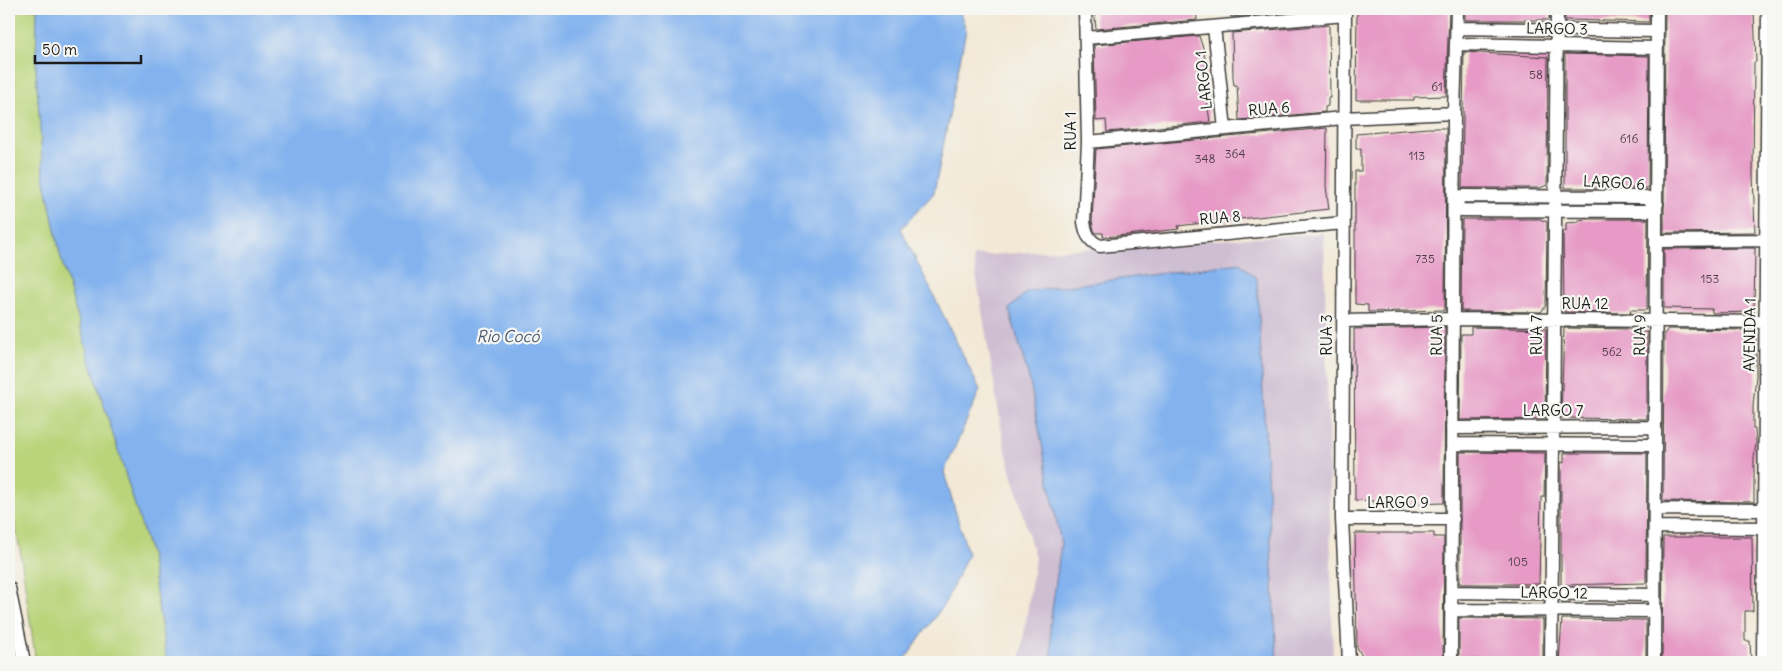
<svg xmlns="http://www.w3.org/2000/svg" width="1782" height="671" viewBox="0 0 1782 671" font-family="Delius,sans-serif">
	<rect width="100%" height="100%" fill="#f6f6f2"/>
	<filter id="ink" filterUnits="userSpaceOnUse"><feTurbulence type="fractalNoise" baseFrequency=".02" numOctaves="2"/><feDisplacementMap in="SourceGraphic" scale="10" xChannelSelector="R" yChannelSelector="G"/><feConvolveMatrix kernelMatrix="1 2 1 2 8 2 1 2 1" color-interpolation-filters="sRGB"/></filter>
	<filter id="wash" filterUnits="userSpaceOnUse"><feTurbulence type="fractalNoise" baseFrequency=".0096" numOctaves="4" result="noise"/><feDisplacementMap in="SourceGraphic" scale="20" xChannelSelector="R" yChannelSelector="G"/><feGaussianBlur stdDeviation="1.12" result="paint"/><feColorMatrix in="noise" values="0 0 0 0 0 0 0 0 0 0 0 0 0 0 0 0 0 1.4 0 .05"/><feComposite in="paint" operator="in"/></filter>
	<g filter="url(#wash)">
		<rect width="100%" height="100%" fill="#f2e8d5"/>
		<path fill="#cebed1" d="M1324 233 1333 662H1020L1035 558 1004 444 973 256Z"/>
		<path fill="#b9d47a" stroke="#6a784b" d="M9 9H37L36 70 43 171 60 254 88 354 150 553 167 662H37L35 656 20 550 9 494Z"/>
		<path fill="#83b2ee" stroke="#506785" d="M37 9H959L966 30 934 193 901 229 980 390 944 472 968 554 945 603 903 662H167L150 553 88 354 60 254 43 171 36 70Z
			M1240 263 1257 279 1277 662H1052L1050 625 1061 544 1030 382 1009 309 1028 291Z"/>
		<g id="blocks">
			<path fill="#e69ac5" d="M1094 9H1196L1197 20 1096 29Z
				M1230 9H1307V10L1231 17Z
				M1357 9H1449L1446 96 1414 97V100H1356Z
				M1465 9H1549V20H1465Z
				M1565 9H1649V22L1565 20Z
				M1665 9 1754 10 1756 62H1754L1753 173 1755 232 1664 233Z
				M1329 25 1330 98H1328V106L1325 107V112L1239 120 1237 85H1234L1233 78 1232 33Z
				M1199 36 1204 51 1207 80 1204 81 1210 122 1107 132 1106 120 1096 121 1094 45Z
				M1464 52 1548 57 1547 185 1540 188H1462Z
				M1565 54 1649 56 1648 188H1565Z
				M1327 128 1326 186 1329 209 1186 225 1178 226 1179 229 1127 235 1103 237V233H1096L1094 230 1092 221 1096 149Z
				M1428 128H1446L1445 310 1368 312V305L1355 304V171H1361V149H1356V134Z
				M1462 219H1540L1547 222 1546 306 1541 312 1461 311Z
				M1586 219H1648L1647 310H1630L1631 313 1564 312 1563 230 1566 232V223L1579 222V220Z
				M1755 248 1754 312 1712 313V309L1664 308V249Z
				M1445 327 1444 503 1382 505 1374 504V501L1355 500 1354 329Z
				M1471 327 1546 329 1545 419 1460 420 1461 334H1471Z
				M1564 328 1631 329V332H1647V419L1561 418Z
				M1668 329 1752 330 1756 334V376L1753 406V429H1755L1756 443 1754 458V502L1663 501 1664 334Z
				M1460 452 1545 453 1544 497H1541L1539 584H1460Z
				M1564 453H1647L1646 583 1561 585V462L1564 463Z
				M1355 533H1434V537H1444L1443 662H1365L1357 647Z
				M1663 537H1752L1753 611H1745V641H1750L1751 662H1662Z
				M1459 618 1543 619V662L1469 659V662H1459Z
				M1562 619 1646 620V662H1559Z"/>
		</g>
	</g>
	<g filter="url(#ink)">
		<use href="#blocks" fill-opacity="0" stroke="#3c3b38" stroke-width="1"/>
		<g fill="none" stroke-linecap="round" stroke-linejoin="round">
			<g stroke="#3c3b38" stroke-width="15">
				<path id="street" d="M1085 9 1088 142 1084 222C1086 234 1089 241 1100 246L1343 223
					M1345 9 1342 519 1349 662
					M1214 27 1225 129
					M1457 28 1657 31
					M1086 38 1345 15
					M1456 44 1657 48
					M1088 142 1343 118 1454 113
					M1462 196 1646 197 1657 204 1647 211 1461 210 1455 203Z
					M1657 241 1767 240
					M1343 321 1453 319 1767 322
					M1452 428 1654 427
					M1453 444 1654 445
					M1655 509 1764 510
					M1342 519H1453
					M1655 527 1764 528
					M9 588 24 662
					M1453 592 1654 595
					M1453 610 1655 611
					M1451 662 1454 113 1457 9
					M1551 662 1557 9
					M1654 662 1657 9
					M1763 662 1768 9"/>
			</g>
			<use href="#street" stroke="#fff" stroke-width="12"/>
		</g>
	</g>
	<g text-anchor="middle" stroke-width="4.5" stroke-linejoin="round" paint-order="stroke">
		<g font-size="12" fill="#4e3c46">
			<text x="1536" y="79">58</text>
			<text x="1437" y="91">61</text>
			<text x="1629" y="143">616</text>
			<text x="1235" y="158">364</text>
			<text x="1417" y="160">113</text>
			<text x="1205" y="163">348</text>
			<text x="1425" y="263">735</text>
			<text x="1710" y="283">153</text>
			<text x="1612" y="356">562</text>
			<text x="1518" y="566">105</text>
		</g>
		<g font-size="15" fill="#1c1c1c" stroke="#f6f6f2">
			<text transform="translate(1557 29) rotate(1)" y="5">LARGO 3</text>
			<text transform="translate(1204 80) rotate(-96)" y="5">LARGO 1</text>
			<text transform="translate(1269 109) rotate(-5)" y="5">RUA 6</text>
			<text transform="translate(1071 131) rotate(-90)" y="5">RUA 1</text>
			<text transform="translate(1614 183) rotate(3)" y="5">LARGO 6</text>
			<text transform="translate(1220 218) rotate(-5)" y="5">RUA 8</text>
			<text x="1585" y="309">RUA 12</text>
			<text transform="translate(1327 335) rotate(-90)" y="5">RUA 3</text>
			<text transform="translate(1437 335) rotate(-89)" y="5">RUA 5</text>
			<text transform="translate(1537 335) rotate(-90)" y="5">RUA 7</text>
			<text transform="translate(1640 335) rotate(-89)" y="5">RUA 9</text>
			<text transform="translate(1750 335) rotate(-89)" y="5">AVENIDA 1</text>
			<text x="1553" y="416">LARGO 7</text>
			<text x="1398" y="508">LARGO 9</text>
			<text transform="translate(1554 593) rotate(1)" y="5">LARGO 12</text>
		</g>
		<g font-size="16" font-style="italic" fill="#455870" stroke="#f6f6f2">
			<text x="508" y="342">Rio Cocó</text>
		</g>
	</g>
	<rect width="1782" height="671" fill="none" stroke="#f6f6f2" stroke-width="30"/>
	<path d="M35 55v8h106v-8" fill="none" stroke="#1c1c1c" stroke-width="2.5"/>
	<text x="42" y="55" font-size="15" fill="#1c1c1c" stroke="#f6f6f2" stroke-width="4" paint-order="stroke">50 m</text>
</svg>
